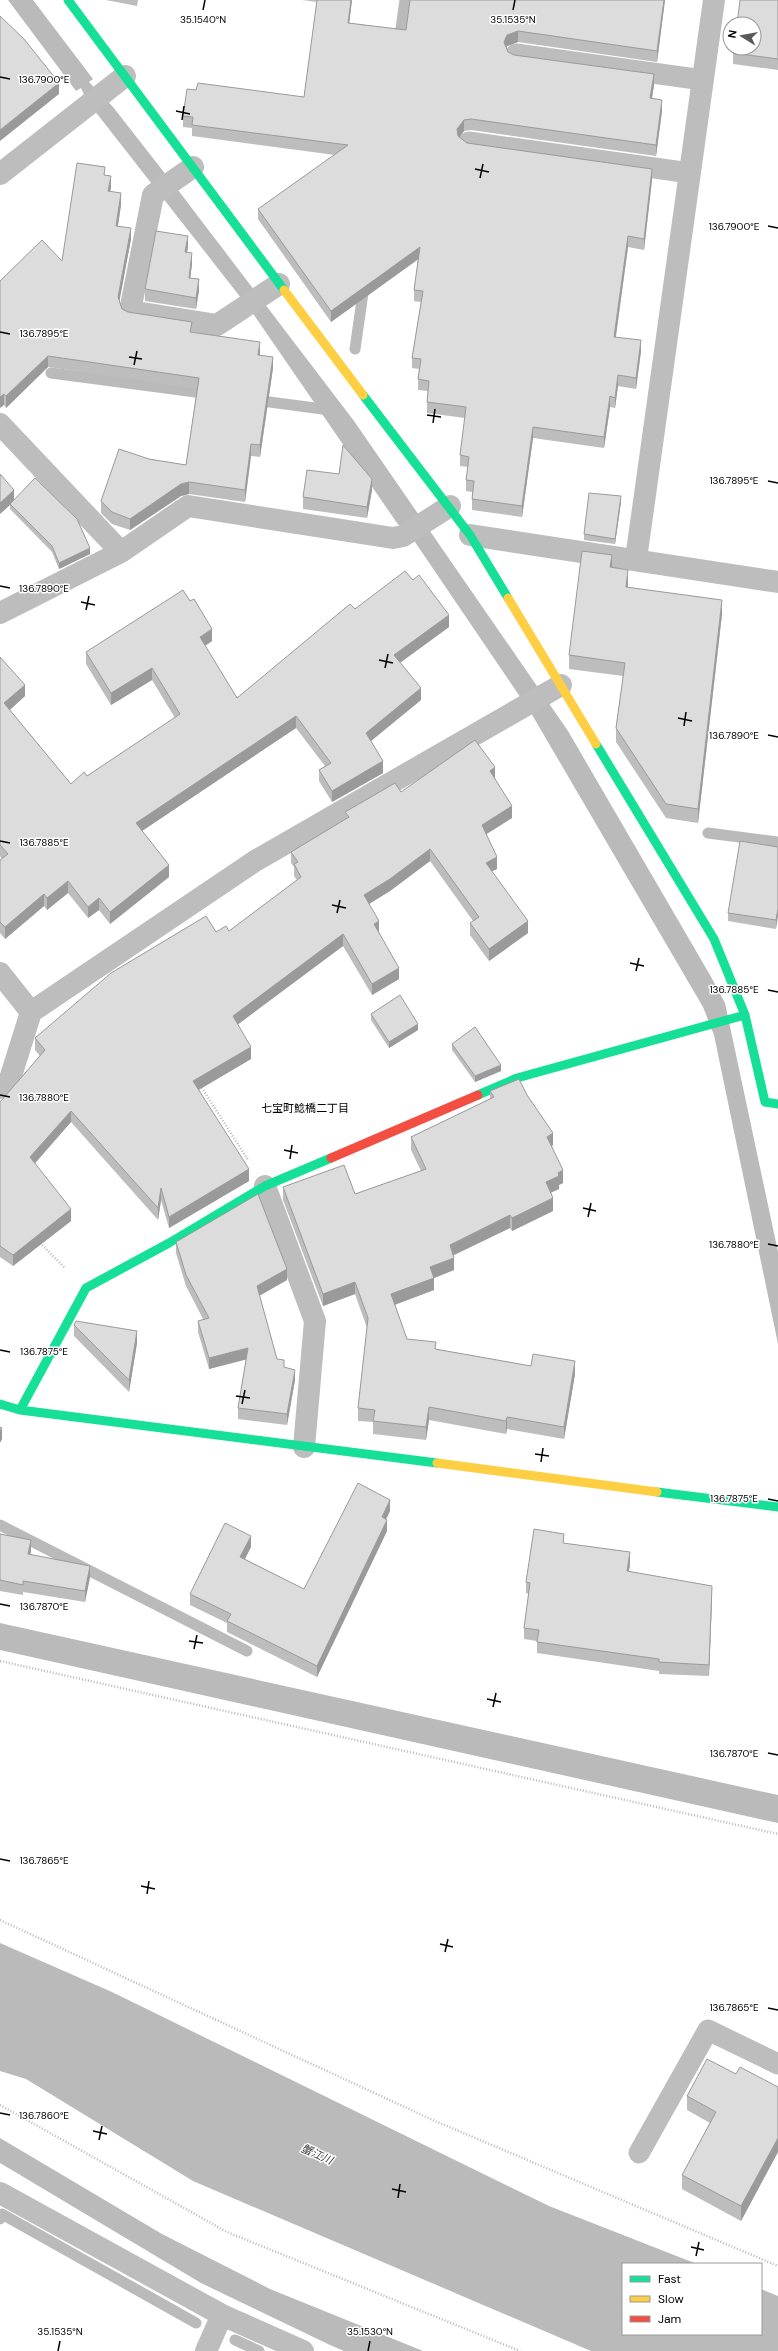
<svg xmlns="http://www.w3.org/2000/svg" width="778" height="2351" viewBox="0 0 778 2351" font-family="'DM Sans','Noto Sans JP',sans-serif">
	<rect width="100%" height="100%" fill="#fff"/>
	<path fill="#bababa" d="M8 0H33L93 79 89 82 113 107 181 194 354 421 568 731 710 975 725 1003 778 1252V1344L714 1035 703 1007 531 713 415 542 397 523 252 312 87 101 81 88 76 91Z
		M0 1623 778 1795V1823L0 1650Z
		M0 1943 112 1992 549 2206 697 2264H623V2334H761V2289L778 2296V2351H591L193 2181 26 2079 0 2071Z
		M0 2138 162 2234 270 2289 423 2351H344L330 2345 201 2283 0 2163Z"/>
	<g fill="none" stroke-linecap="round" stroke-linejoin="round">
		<path stroke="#bababa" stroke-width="11" d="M399 43 405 0
			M355 349 364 286
			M51 373 211 394
			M254 400 330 410
			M708 833 778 842
			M0 1525 247 1651
			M0 2219 2 2214 196 2323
			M235 2340 259 2351"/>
		<path stroke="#b8b8b8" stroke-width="2.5" stroke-dasharray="1 2" stroke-linecap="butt" d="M200 1085 248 1160
			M40 1243 65 1268
			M0 1661 778 1834
			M0 1920 435 2121 778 2266
			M0 2105 227 2232 520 2351"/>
		<path stroke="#bdbdbd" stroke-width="21" d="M516 54 703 80
			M469 142 690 173
			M639 2153 708 2030 778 2064"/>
		<path stroke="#bdbdbd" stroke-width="22" d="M193 167 153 195 130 311 217 325 279 284
			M0 174 125 76
			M0 424 121 552
			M470 535 778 582
			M636 559 714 0
			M0 613 121 552 188 506 393 538 403 536 450 506
			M0 973 31 1012
			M0 1088 10 1079 31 1012 255 861 561 685
			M265 1186 315 1321 304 1447
			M0 2193 222 2315 303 2351
			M206 2351 222 2315"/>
		<path stroke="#16e098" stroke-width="9" d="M68 0 284 290
			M363 395 470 535 508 598
			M596 744 714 939 745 1015 765 1102 778 1104
			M478 1095 517 1078 745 1015
			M0 1404 20 1410 437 1463
			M20 1410 86 1288 169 1243 265 1186 331 1158
			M657 1492 778 1507"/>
		<path stroke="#ffcf43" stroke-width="9" d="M284 290 363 395
			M508 598 596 744
			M437 1463 657 1492"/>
		<path stroke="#f24e42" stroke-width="9" d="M331 1158 478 1095"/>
	</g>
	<path fill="#bdbdbd" d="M106 0H138L137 6Z
		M302 0H352L349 23 406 30 410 0H665L657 62 518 42 507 46 506 47 508 52 514 55 654 85 652 99 662 111 656 156 471 130 464 131 460 137 467 143 652 180 644 250 628 247 616 337 641 351 636 389 618 386 615 408 610 407 604 448 533 438 522 517 472 510V492L466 491V480L468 467 460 466V455L465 418 427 413V402L428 391 418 390V379L419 369 412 368V358L421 302 414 301V290L418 259 331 322 258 219V209L335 155 192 136V128L183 127V116L196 90 304 97 317 2Z
		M778 0V70L733 64V53Z
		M105 175 111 187 110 192 121 205 118 226 131 239 119 301 122 309 128 312 260 355 273 368 260 457 251 456 245 502 189 494 181 496 130 530 112 524 101 513V501L149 459 186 465 197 389 48 367 6 408 4 405 0 281 62 261Z
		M188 247 187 252 192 264 190 278 199 290 196 309 145 301V289Z
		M372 490 367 518 303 509V497Z
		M14 499 90 554 59 569 52 552 10 509V505L0 514Z
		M621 502 615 544 584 540V534Z
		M612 567 628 584V588L722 614 698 823 666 818 616 742V728L623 676 569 669V655Z
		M355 609 449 627 400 663 421 700 371 741 383 773 332 802 319 781V770L325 766 296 728 142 831 169 877 110 924 99 910 88 918 68 893 47 910 44 906 5 939 0 933V860L2 859 0 856V657L25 696 10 710 71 784 87 776 175 718 152 680 111 705 86 664V652L212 641 205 646 237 698Z
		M495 778 512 818 486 834 497 869 492 871 528 933 489 961 470 935V923L473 921 430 861 390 891 369 904 379 932 399 979 372 995 343 946 237 1025 251 1059 199 1090 249 1181 169 1228 161 1200 158 1220 71 1122 35 1163 71 1221 13 1266 0 1257V1102L40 1056 35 1050V1038L216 932 229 931 297 880 294 876V867L291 863V852L345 819V812L401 792Z
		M778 847 776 929 728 921V913Z
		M371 1014 418 1030 389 1048 371 1020Z
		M452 1044 501 1071 475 1082 452 1050Z
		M490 1091 527 1095 553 1145 552 1146 563 1183 559 1185V1189L551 1192 553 1211 512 1231 510 1228 453 1255 454 1270 434 1278V1290L395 1305 407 1339 436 1349 575 1374 564 1439 507 1429 506 1434 429 1420 426 1440 373 1434V1422L358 1421V1408L367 1328 355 1294 323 1306 283 1200V1187L355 1194 421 1171 411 1150V1137L490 1099Z
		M176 1242 287 1280 259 1296 277 1359 295 1380 287 1425 238 1419V1408L246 1359 209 1369 198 1332V1321L203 1319 186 1286 176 1253Z
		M74 1325 137 1343 129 1392 74 1336Z
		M390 1511 386 1519 387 1531 317 1677 227 1632V1623L190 1605V1594L251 1547 245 1559 304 1589Z
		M0 1534 31 1551 30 1554 90 1577 85 1602 23 1592V1595L0 1591Z
		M564 1543 630 1564 629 1571 712 1598 709 1676 659 1674V1671L537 1653V1641L524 1639V1628L529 1594 526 1593V1582Z
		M736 2074 778 2087V2152L741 2221 682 2189V2175L710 2123 687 2110V2096Z"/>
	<path fill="#9a9a9a" d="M351 0H352L348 34V23Z
		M664 0H665L657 62V51Z
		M518 31V42L507 46 504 53V42L507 35Z
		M654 74V85L650 109V98Z
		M59 83V94L0 141V130Z
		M662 100V111L656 156V145Z
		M464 120V131L457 140V129Z
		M652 169V180L644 250V239Z
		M111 176V187L108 203V191Z
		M121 193V205L116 237V226Z
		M131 228V239L118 309V297Z
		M188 236V247L185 263V252Z
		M628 236V247L614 348V337Z
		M420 247V258L331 322V311Z
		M192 253V264L189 289V278Z
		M199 279V290L196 309V298Z
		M641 340V351L636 389V378Z
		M260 342V354L258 367V355Z
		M48 356V367L6 408V396Z
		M273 357V368L260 457V445Z
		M618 375V386L615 408V398Z
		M4 394V405L0 408V397Z
		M610 396V407L604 448V437Z
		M533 427V438L522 517V506Z
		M251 444V456L245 502V490Z
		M372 479V490L367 518V507Z
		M189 482V494L181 496 130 530V519L181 484Z
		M14 490V501L10 504V505L0 514V503Z
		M621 496V502L615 544V539Z
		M90 548V554L59 569V563Z
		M612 555V569L610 567Z
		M628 570V584L626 601V587Z
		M722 600V614L698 823V809Z
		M449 615V627L394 667V655Z
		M212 629V641L200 649V637Z
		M152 668V680L111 705V693Z
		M25 685V696L4 715V703Z
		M421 688V700L366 745V733Z
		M296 716V728L136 835V823Z
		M383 761V773L332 802V791Z
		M495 767V779L490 771Z
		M512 806V818L482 837V825Z
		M430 849V861L390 891 364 907V895Z
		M497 857V869L486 874V863Z
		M169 865V877L110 924V912Z
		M68 881V893L47 910V898Z
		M44 894V906L5 939V927Z
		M99 898V910L88 918V907Z
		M778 908V916L776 929V920Z
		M379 921V932L374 935V924Z
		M528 921V933L489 961V949Z
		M343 934V946L233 1028V1016Z
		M399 968V979L372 995V984Z
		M418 1024V1030L389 1048V1042Z
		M251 1047V1059L193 1093V1081Z
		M501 1065V1071L475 1082V1076Z
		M71 1111V1122L30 1169V1157Z
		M553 1133V1145L547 1149V1137Z
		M249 1169V1181L169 1228V1217Z
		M563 1170V1183L559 1185V1189L546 1195V1182L558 1173Z
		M161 1188V1200L158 1220V1208Z
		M553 1198V1211L512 1231V1218Z
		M71 1209V1221L13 1266V1255Z
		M510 1215V1228L450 1257V1245Z
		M454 1258V1270L434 1278V1290L391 1306V1294L430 1267Z
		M287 1269V1280L257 1297V1286Z
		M355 1282V1294L323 1306V1294Z
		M137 1331V1343L129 1392V1380Z
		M248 1348V1359L209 1369V1358Z
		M575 1361V1374L564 1439V1427Z
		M295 1370V1380L287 1425V1414Z
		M429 1407V1420L426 1440V1427Z
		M507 1417V1429L506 1434V1421Z
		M2 1428V1439L0 1443V1432Z
		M390 1500V1511L382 1528V1517Z
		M387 1520V1531L317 1677V1666Z
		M251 1536V1547L240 1568V1557Z
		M31 1540V1551L28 1565V1554Z
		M630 1552V1564L627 1582V1571Z
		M90 1566V1577L85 1602V1591Z
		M712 1586V1598L709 1676V1665Z
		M778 2138V2152L741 2221V2206Z"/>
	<path fill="#dcdcdc" stroke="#9a9a9a" d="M317 0H351L348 23 406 30 410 0H664L657 51 518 31 507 35 504 42 508 52 514 55 654 74 650 98 662 100 656 145 471 119 464 120 457 129 458 136 467 143 652 169 644 239 628 236 614 337 641 340 636 378 618 375 615 398 610 396 604 437 533 427 522 506 472 499 474 481 466 480 469 457 460 455 466 407 427 402 429 381 418 379 421 359 412 358 423 291 414 290 420 247 331 311 258 209 348 145 192 125 193 117 183 116 187 89 196 90 198 83 304 97Z
		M740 0H778V59L733 53 734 48H754V24H737Z
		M0 16 24 39 59 83 0 130Z
		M77 163 105 167 104 175 111 176 108 191 121 193 116 226 131 228 118 297 122 309 128 312 192 322 190 332 260 342 258 355 273 357 260 445 251 444 245 490 189 482 181 484 130 519 112 512 101 501 119 449 149 459 186 465 199 378 48 356 6 396 4 394 0 397V281L42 240 62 261Z
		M156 231 188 236 185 252 192 253 189 278 199 279 196 298 145 289Z
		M343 445 372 479 367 507 303 497 307 470 339 474Z
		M0 474 14 490 0 503Z
		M35 478 77 519 90 548 59 563 52 546 10 504Z
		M589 493 621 496 615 539 584 534Z
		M582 551 612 555 610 567 628 570 626 587 722 600 698 809 666 804 616 728 625 663 569 655Z
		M405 571 413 580 419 575 449 615 394 655 421 688 366 733 383 761 332 791 319 770 331 763 296 716 136 823 169 865 110 912 99 898 88 907 68 881 47 898 44 894 5 927 0 922V860L8 854 0 845V657L25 685 4 703 71 784 84 772 87 776 180 714 152 668 111 693 86 652 183 590 190 601 194 599 212 629 200 637 237 698 350 604 355 609Z
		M475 740 495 767 490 771 512 806 482 825 497 857 486 863 528 921 489 949 470 923 479 917 430 849 390 879 364 895 379 921 374 924 399 968 372 984 343 934 233 1016 251 1047 193 1081 249 1169 169 1217 161 1188 158 1208 71 1111 30 1157 71 1209 13 1255 0 1246V1102L45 1050 35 1038 111 973 206 916 216 932 226 926 229 931 301 877 294 864 298 862 291 852 349 817 345 812 395 783 401 792Z
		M740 841 778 847V908L776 920 728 913Z
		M400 995 418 1024 389 1042 371 1014Z
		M475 1027 501 1065 475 1076 452 1044Z
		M519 1079 527 1095 553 1133 547 1137 563 1170 558 1173 559 1176 546 1182 553 1198 512 1218 510 1215 450 1245 454 1258 430 1267 434 1278 391 1294 407 1339 436 1342 435 1349 531 1366 533 1354 575 1361 564 1427 507 1417 506 1421 429 1407 426 1427 373 1421 375 1410 358 1408 368 1318 355 1282 323 1294 283 1187 344 1165 355 1194 426 1169 411 1137 494 1097 490 1091Z
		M258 1194 287 1269 257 1286 277 1359 284 1360V1367L295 1370 287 1414 238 1408 248 1348 209 1358 198 1321 209 1318 186 1275 176 1242Z
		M76 1321 137 1331 129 1380 74 1325Z
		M0 1427 2 1428 0 1432Z
		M358 1483 390 1500 382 1517 387 1520 317 1666 227 1621 231 1614 190 1594 225 1523 251 1536 240 1557 304 1589Z
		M534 1529 564 1534 563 1543 630 1552 627 1571 712 1586 709 1665 659 1662V1659L537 1642 539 1630 524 1628 530 1583 526 1582Z
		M0 1534 31 1540 28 1554 90 1566 85 1591 23 1581V1585L0 1580Z
		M707 2059 736 2074 740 2067 778 2087V2138L741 2206 682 2175 716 2112 687 2096Z"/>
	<path fill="none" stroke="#000" stroke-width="1.5" d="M203 10 205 0M513 10 515 0M0 77 10 79M176 111 190 114M182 120 184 106M475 169 489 172M480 178 483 164M768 226 778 228M0 332 10 334M129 357 142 359M134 365 137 351M427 415 441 417M433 423 435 409M768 481 778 483M0 586 10 588M81 602 95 605M86 610 89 596M379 660 393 663M385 668 388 654M678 718 692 721M684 726 686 712M768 735 778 737M0 841 10 843M332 905 346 908M337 913 340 900M630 963 644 966M636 971 639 958M768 990 778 992M0 1095 10 1097M284 1150 298 1153M290 1159 292 1145M583 1208 596 1211M588 1217 591 1203M768 1244 778 1246M0 1350 10 1352M236 1396 250 1398M242 1404 245 1390M535 1454 549 1456M541 1462 543 1448M768 1499 778 1501M0 1604 10 1606M189 1641 203 1643M194 1649 197 1635M487 1699 501 1702M493 1707 496 1693M768 1753 778 1755M0 1859 10 1861M141 1886 155 1889M147 1894 149 1881M440 1944 453 1947M445 1952 448 1939M768 2008 778 2010M0 2113 10 2115M93 2131 107 2134M99 2140 102 2126M392 2189 406 2192M398 2198 400 2184M691 2247 704 2250M696 2256 699 2242M58 2351 60 2341M368 2351 370 2341"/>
	<g text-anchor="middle" stroke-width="3" stroke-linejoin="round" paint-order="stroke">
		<g font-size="11" fill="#000" stroke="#fff">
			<text x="305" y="1112">七宝町鯰橋二丁目</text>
		</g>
		<g font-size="11" font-style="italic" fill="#3e3e3e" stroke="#fff">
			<text transform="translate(317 2154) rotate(24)" y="4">蟹江川</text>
		</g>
	</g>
	<g font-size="10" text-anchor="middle" fill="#000" stroke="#fff" stroke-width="3" stroke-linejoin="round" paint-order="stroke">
		<text x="203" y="23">35.1540°N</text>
		<text x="513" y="23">35.1535°N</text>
		<text x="44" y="83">136.7900°E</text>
		<text x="734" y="230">136.7900°E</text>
		<text x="44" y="337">136.7895°E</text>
		<text x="734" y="484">136.7895°E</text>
		<text x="44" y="592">136.7890°E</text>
		<text x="734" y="739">136.7890°E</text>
		<text x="44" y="846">136.7885°E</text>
		<text x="734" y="993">136.7885°E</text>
		<text x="44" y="1101">136.7880°E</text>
		<text x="734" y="1248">136.7880°E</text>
		<text x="44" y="1355">136.7875°E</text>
		<text x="734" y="1502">136.7875°E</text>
		<text x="44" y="1610">136.7870°E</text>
		<text x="734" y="1757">136.7870°E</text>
		<text x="44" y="1864">136.7865°E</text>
		<text x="734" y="2011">136.7865°E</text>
		<text x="44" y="2119">136.7860°E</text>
		<text x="60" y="2335">35.1535°N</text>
		<text x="370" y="2335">35.1530°N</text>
	</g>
	<rect x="622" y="2263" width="140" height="72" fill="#ffffff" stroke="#999999"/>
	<rect x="630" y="2276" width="20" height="6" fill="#16e098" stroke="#999999"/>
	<text x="658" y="2283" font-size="12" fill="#000000">Fast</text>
	<rect x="630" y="2296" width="20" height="6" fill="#ffcf43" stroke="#999999"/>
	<text x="658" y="2303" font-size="12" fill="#000000">Slow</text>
	<rect x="630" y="2316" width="20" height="6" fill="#f24e42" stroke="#999999"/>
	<text x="658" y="2323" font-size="12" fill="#000000">Jam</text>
	<g transform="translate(742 36) rotate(281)"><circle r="19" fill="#ffffff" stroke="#999999"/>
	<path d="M0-3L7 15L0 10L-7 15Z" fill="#595959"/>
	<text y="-6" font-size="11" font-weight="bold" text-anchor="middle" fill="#000000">N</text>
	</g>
</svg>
